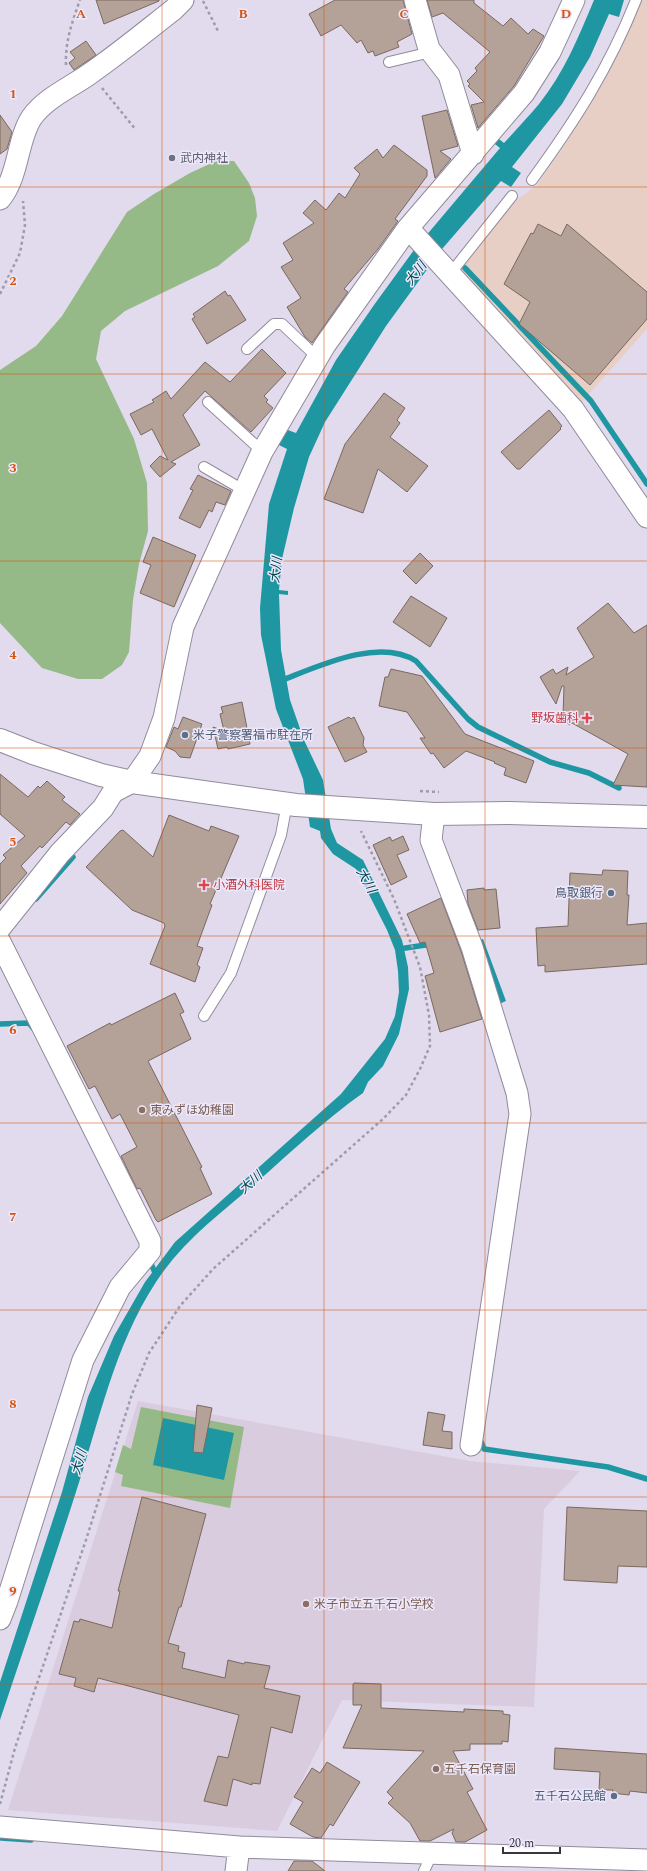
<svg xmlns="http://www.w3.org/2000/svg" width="647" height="1871" viewBox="0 0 647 1871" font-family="Spectral,'Noto Sans JP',serif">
	<rect width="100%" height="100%" fill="#e1dbed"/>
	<path fill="#e7cfc5" d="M641 0H647V329L581 403 459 269 470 256 472 255 517 200 537 185 568 140 604 81 622 47Z"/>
	<path fill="#daccdf" d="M138 1401 470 1461 580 1471 544 1509 534 1707 342 1700 277 1831 8 1810Z"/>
	<path fill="#95b987" d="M216 161H234L249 183 255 198 257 216 249 241 218 266 125 311 101 331 96 359 134 439 147 483 148 531 139 564 133 600 129 652 122 665 102 679H78L42 668 0 623V370L36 346 62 316 127 212 154 194 190 173Z
		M141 1407 244 1427 230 1508 121 1486 123 1475 115 1472 123 1445 131 1449Z"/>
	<path fill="#1e97a3" d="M594 0H624L619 17 609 14 590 57 562 104 512 167 521 173 511 187 501 181 442 249 386 326 325 422 309 457 294 508 282 559 279 590 288 591V595L279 594 281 650 290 700 304 740 323 780 331 829 337 843 363 860 402 940 408 967 409 989 399 1034 383 1066 368 1082 363 1093C326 1119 291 1152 257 1182 221 1213 182 1242 156 1282 114 1346 99 1423 75 1495 51 1570 25 1645 0 1720V1682L62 1492 88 1397 114 1336 145 1282 175 1242 341 1094 385 1039 395 1016 399 992 398 971 395 950 387 930 356 869 333 854 321 838 320 831 310 827 303 779 276 709 261 635 260 608 269 504 287 449 277 444 285 429 296 433 336 360 374 305 414 250 500 148 491 141 495 136 504 143C516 130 528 117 539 104 564 73 579 36 594 0Z
		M483 939 506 1001 499 1004 477 941Z
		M163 1418 234 1433 224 1480 153 1465Z"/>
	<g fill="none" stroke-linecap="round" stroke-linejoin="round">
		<path stroke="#1e97a3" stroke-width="5.5" d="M465 268 591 401 647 484
			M280 681C317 667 378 637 416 661L468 719 478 727 550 762 589 773 619 788
			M36 899 73 857
			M399 949 432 944
			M0 1024 29 1023 33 1028
			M149 1259 156 1275
			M480 1439 484 1449 608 1467 647 1479
			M1 1838 31 1840"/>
	</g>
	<path fill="#b4a299" stroke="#7a6861" d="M96 0H159V1L104 24Z
		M335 0H403L412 34 397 42 399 47 375 56 373 51 368 53 361 40 357 43 341 25 321 36 309 14Z
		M427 0H474V3L503 26 511 18 528 34 533 29 544 36 514 86 478 128 471 105 484 102 468 86 470 84 467 81 477 71 475 68 490 52 443 13 432 17Z
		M86 41 96 55 74 70 69 63 75 58 70 52Z
		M447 110 458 146 440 151 451 159 435 178 422 116Z
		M0 115 12 132 7 149 0 154Z
		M394 145 427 170V176L395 219 398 221 378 249 344 289 348 292 312 343 305 337 287 307 301 298 281 267 293 260 283 243 314 223 303 213 315 200 326 210 339 193 345 198 360 174 354 168 377 149 383 158Z
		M538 224 561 236 567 224 647 292V319L590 385 519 324 530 302 504 284 531 233 533 234Z
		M225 291 228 296 230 295 246 320 207 344 192 319 195 317 193 314Z
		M262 349 286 373 264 396 268 400 266 402 273 408 251 432 205 391 183 415 200 445 171 462 176 464 160 477 150 466 160 456 168 460 152 429 141 435 130 414 154 402 152 400 166 391 171 399 205 362 230 382Z
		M384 393 405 408 397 420 400 423 390 437 428 466 407 492 378 469 363 513 324 499 345 444Z
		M549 410 562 426 560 428 561 429 520 469H517L501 452Z
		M198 475 231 491 225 505 216 502 212 512 209 510 200 528 179 518 193 490 190 489Z
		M153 537 196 555 174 607 140 593 151 565 143 562Z
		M420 553 433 566 416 584 403 571Z
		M411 596 447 618 430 647 393 622Z
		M608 603 634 633 647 625V787L613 785 628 754 572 723 569 725 563 715 564 686H562L556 704 540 677 553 669 556 674 568 667 566 675 594 657 577 628Z
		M391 669 422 676 465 734 534 761 526 783 504 775 506 768 494 763 495 762 466 751 444 768 433 753 431 754 420 738H425L407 712 379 706 385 677H388Z
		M242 702 250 744 228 749 227 747 218 749 213 727 224 731 220 714 223 713 221 707Z
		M183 717 202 724 190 758 180 757 175 751 166 747 174 727 178 729Z
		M349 717 351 719 354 717 364 738 363 745 367 752 345 762 328 727Z
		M0 774 28 797 38 786 40 788 47 781 65 797 62 800 80 814 70 825 66 822 42 848 40 846 21 866 27 873 0 904V864L6 858 3 855 25 836 0 814Z
		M169 815 209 831 211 826 239 836 210 904 212 905 197 946 203 948 197 965 200 967 195 982 150 964 165 926 164 923 132 910 86 867 120 831 123 830 153 857Z
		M403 836 409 850 397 855 407 877 391 885 373 845 390 837 392 841Z
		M603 870 628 871 627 895H629L627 925 647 923V964L545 972V965L538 966 536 928 568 926 570 873 602 875Z
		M484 888V890L496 889 500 928 478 930 468 904 467 890Z
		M441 898 461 951 482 1019 440 1032 425 976 434 973 425 942 420 943 407 914Z
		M175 993 184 1012 180 1014 191 1039 148 1061 202 1167 200 1168 212 1194 158 1222 156 1220 140 1188 137 1189 121 1156 137 1147 120 1114 112 1119 95 1086 89 1089 67 1046 110 1023 111 1025Z
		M197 1405 212 1408 203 1453 193 1452Z
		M428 1412 445 1415 442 1431 452 1432V1449L423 1445Z
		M142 1497 206 1514 181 1607H179L168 1643 179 1646 178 1651 185 1653 182 1668 225 1678 228 1660 244 1664 245 1662 270 1666 264 1688 300 1696 292 1733 271 1727 260 1784 252 1783V1785L233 1779 227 1806 204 1801 218 1756 228 1758 239 1715 98 1678 94 1692 74 1686 76 1678 59 1674 74 1621 79 1622 80 1619 112 1628 120 1591H118Z
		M567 1507 647 1511V1567L618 1566 617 1583 564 1580Z
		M354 1683 381 1684V1708L464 1712V1709L503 1711V1714L510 1715 508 1742 502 1741V1744H470V1750L453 1751 473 1789 467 1792 487 1830 465 1842H456L452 1833 454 1829 430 1841H420L410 1823 388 1803 393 1798 387 1792 424 1751 343 1748 362 1705H353V1684Z
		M555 1748 647 1754V1793L630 1791 629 1795 612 1793 613 1790H599L600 1772 554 1769Z
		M327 1762 360 1782 333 1826 330 1824 321 1838 313 1837 290 1824 303 1802 294 1797 312 1768 320 1773Z
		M294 1861H312L325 1871H288Z"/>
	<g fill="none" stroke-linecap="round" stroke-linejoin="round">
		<g stroke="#918b9c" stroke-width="12">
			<path id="lane" d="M389 62 431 52
				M532 180C575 121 609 68 636 0
				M450 274 512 196
				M247 349 274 324H282L318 358
				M208 402 263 452
				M204 467 245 491
				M204 1016 231 973 281 835 287 803
				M424 1871 432 1854"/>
		</g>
		<g stroke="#918b9c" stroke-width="23">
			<path id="street" d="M415 0 429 49 449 75 473 154
				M0 199C19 176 17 139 32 117 46 98 69 88 88 75 117 55 145 32 173 10L183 0
				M408 228 573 409 647 517
				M434 814 431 840 472 947 517 1093 520 1114 471 1445
				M0 928 60 853 103 808 113 792 132 782 150 756 164 718 183 627 262 452 325 345 408 228 524 93 550 52 574 0
				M0 942 150 1241V1251L120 1287 83 1360 7 1601 0 1619
				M0 1827 239 1847 647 1860
				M236 1871 239 1847"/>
		</g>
		<g stroke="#918b9c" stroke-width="24">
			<path id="secondary" d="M0 740 33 753 101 775 132 782 296 805 434 814 509 813 647 817"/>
		</g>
		<path stroke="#a09ba9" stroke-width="2.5" stroke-dasharray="3 3" stroke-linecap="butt" d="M203 1 219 33
			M66 65C65 42 72 22 80 0
			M102 88 136 130
			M0 294 20 253 25 225 23 201
			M420 791 439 792
			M0 1804 15 1748 86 1540 132 1394 149 1353 180 1306 213 1269 383 1119 406 1095 420 1069 430 1046 429 1015 420 967 394 899 361 831"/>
		<use href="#lane" stroke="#fff" stroke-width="10"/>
		<use href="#street" stroke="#fff" stroke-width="21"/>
		<use href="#secondary" stroke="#fff" stroke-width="22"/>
	</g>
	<path fill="none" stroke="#d65511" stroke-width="1" stroke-opacity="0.55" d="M162 0V1871M324 0V1871M485 0V1871M0 187H647M0 374H647M0 561H647M0 748H647M0 936H647M0 1123H647M0 1310H647M0 1497H647M0 1684H647"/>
	<circle fill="#6b7280" stroke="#eee8fb" stroke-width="1.5" cx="172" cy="158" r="4"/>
	<g fill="#e0444e" stroke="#eee8fb" stroke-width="1.5">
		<path d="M585 712h4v4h4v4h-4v4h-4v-4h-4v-4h4z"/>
		<path d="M202 879h4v4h4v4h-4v4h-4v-4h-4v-4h4z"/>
	</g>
	<g fill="#5c6f8a" stroke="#eee8fb" stroke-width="1.5">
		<circle cx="185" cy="735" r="4"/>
		<circle cx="611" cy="893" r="4"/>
		<circle cx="614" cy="1796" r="4"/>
	</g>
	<g fill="#8d6e63" stroke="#eee8fb" stroke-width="1.5">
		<circle cx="142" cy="1110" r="4"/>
		<circle cx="306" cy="1604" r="4"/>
		<circle cx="436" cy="1769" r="4"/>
	</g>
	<g text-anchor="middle" stroke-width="3" stroke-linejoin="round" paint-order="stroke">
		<g font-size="12" fill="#5b616d" stroke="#eee8fb" text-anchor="start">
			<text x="180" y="162">武内神社</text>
		</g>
		<g font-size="12" fill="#be3a42" stroke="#eee8fb" text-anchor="end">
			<text x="579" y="722">野坂歯科</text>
			<text x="213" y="889" text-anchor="start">小酒外科医院</text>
		</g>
		<g font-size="12" fill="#4e5e75" stroke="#eee8fb" text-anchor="end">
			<text x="193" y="739" text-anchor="start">米子警察署福市駐在所</text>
			<text x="603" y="897">鳥取銀行</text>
			<text x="606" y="1800">五千石公民館</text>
		</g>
		<g font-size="12" fill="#785e54" stroke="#eee8fb" text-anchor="start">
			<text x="150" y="1114">東みずほ幼稚園</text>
			<text x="314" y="1608">米子市立五千石小学校</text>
			<text x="444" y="1773">五千石保育園</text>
		</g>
		<g font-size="13" font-style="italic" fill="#00454c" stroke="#eee8fb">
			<text transform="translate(415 273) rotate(-52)" y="5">大川</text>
			<text transform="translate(275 570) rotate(-83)" y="5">大川</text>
			<text transform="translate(367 880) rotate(61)" y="5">大川</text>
			<text transform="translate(250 1182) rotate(-42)" y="5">大川</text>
			<text transform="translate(78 1462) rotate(-74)" y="5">大川</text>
		</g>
	</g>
	<g font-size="13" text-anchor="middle" font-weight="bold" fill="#d65511" stroke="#eee8fb" stroke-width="3" stroke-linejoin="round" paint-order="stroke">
		<text x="81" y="18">A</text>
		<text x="243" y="18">B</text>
		<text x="404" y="18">C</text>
		<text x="566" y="18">D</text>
		<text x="13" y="98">1</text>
		<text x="13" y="285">2</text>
		<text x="13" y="472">3</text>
		<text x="13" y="659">4</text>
		<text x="13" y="846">5</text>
		<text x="13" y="1034">6</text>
		<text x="13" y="1221">7</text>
		<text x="13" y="1408">8</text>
		<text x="13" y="1595">9</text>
	</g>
	<path d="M503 1847v6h57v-6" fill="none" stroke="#38353c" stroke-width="2"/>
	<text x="509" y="1847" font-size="12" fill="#38353c" stroke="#eee8fb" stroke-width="3" paint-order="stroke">20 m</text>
</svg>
